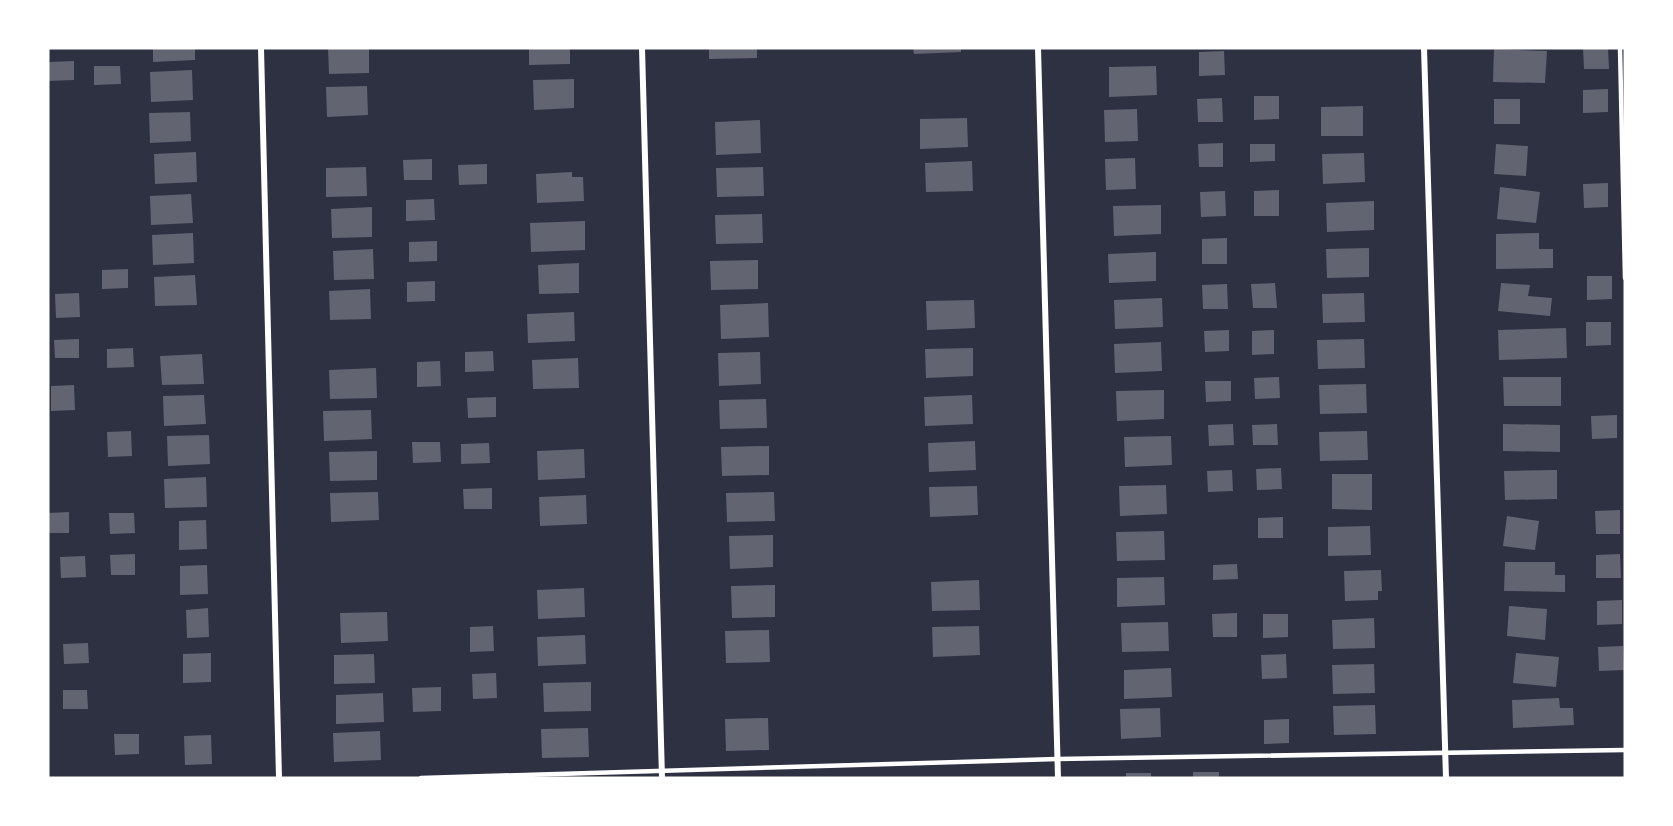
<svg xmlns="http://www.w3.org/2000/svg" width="1673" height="826" viewBox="0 0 1673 826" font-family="Mulish,sans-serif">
	<rect width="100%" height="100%" fill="#2d3142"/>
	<path fill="#626471" d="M153 48H195V60L153 62Z
		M328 48H369V73L329 74Z
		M529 48H570V64L529 65Z
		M709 48H757V58L709 59Z
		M913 48H961V52L914 54Z
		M1583 48H1608L1609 69H1584Z
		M1494 49 1547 51 1545 83 1493 82Z
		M1224 51 1225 75 1199 76V52Z
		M74 61V80L48 81V62Z
		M94 66H120L121 84 94 85Z
		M1156 66 1157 95 1109 97V67Z
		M192 70 193 100 151 102 150 72Z
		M574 79V108L534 110 533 80Z
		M367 86 368 115 327 117 326 87Z
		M1608 89V112L1583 113V90Z
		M1254 96H1279V119L1254 120Z
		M1222 98 1223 122H1198L1197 99Z
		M1494 99H1520V124H1494Z
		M1363 106V136H1321V107Z
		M1137 109 1138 141 1105 142 1104 110Z
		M190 112 191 141 150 143 149 113Z
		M967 118 968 147 920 149V119Z
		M760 120 761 153 716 155 715 122Z
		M1223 143V167H1199L1198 144Z
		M1250 144H1275V161L1250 162Z
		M1496 144 1528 146 1526 176 1494 174Z
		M196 152 197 182 155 184 154 154Z
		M1364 153 1365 182 1323 184 1322 154Z
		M1135 158 1136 189 1106 190 1105 159Z
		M432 159V180H404L403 160Z
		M972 161 973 191 926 192 925 163Z
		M487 164V184L459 185 458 165Z
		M366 167 367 196 326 197V168Z
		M763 167 764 196 717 197 716 168Z
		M572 172V177H583L584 201 537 203 536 174Z
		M1608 183V207L1584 208 1583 184Z
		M1500 187 1540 192 1536 223 1497 219Z
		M1279 190V216H1254V191Z
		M1225 191 1226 216 1201 217 1200 192Z
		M191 194 193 223 151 225 150 196Z
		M434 199 435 220 406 221V200Z
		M1374 201V230L1327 232 1326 203Z
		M1161 205V234L1114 236 1113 206Z
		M372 207V237L332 238 331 209Z
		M762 214 763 243 716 244 715 215Z
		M585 221V250L531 252 530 223Z
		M193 233 194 263 153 265 152 235Z
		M1539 233V249H1553V268L1496 269V234Z
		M1227 238V264H1202V239Z
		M437 241V261L409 262V242Z
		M1369 248V277L1327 278 1326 249Z
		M373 249 374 279 334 280 333 251Z
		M1156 252V281L1109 283 1108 254Z
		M758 260V289L711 290 710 261Z
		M579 263V293L539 294 538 265Z
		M128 269V288L102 289V270Z
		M195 275 197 305 155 306 154 277Z
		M1587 276H1612V299L1587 300Z
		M435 281V301L407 302V282Z
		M1275 283 1277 308H1253L1251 284Z
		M1501 283 1530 285 1528 296 1552 298 1550 316 1498 311Z
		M1227 284 1228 309H1203L1202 285Z
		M370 289 371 319 330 320 329 291Z
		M79 293 80 317 56 318 55 294Z
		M1364 293 1365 322 1323 323 1322 294Z
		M1162 298 1163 327 1115 329 1114 300Z
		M974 300 975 328 927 330 926 301Z
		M768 303 769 337 721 339 720 305Z
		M574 312 575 341 528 343 527 314Z
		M1586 322H1611V345L1586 346Z
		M1566 328 1567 358 1499 360 1498 330Z
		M1229 330V351L1205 352 1204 331Z
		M1274 330V354L1252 355V331Z
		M79 339V358H55L54 340Z
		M1364 339 1365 368 1318 369 1317 340Z
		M1161 342 1162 371 1115 373 1114 344Z
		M133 348 134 367 107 368V349Z
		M973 348V376L926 378 925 349Z
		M493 351 494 371 465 372V352Z
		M760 352 761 384 719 386 718 353Z
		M202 354 204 384 162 385 160 356Z
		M578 358 579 388 533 389 532 360Z
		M440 361 441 386 417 387V362Z
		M376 368 377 398 330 399 329 370Z
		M1279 377 1280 398 1255 399 1254 378Z
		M1503 377H1561V406H1504Z
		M1205 381H1231V401L1206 402Z
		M1366 384 1367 413 1320 414 1319 385Z
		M74 385 75 410 51 411V386Z
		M1164 390V419L1117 421 1116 391Z
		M204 395 206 424 164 426 163 396Z
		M972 395 973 424 925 426 924 397Z
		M496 397V417L468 418 467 398Z
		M766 399 767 428 720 429 719 400Z
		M371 410 372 439 324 441 323 411Z
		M1617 415V438L1592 439 1591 416Z
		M1233 424 1234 445 1209 446 1208 425Z
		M1277 424 1278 445H1253L1252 425Z
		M1503 424 1560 425V452L1503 451Z
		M131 431 132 456 108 457 107 432Z
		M1367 431 1368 460 1320 461 1319 432Z
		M209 435 210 464 168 466 167 436Z
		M1171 436 1172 465 1125 467 1124 437Z
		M975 441 976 470 929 472 928 443Z
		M412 442H440L441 462 413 463Z
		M489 443 490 463 461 464V444Z
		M769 446V475L722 476 721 447Z
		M584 449 585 478 538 480 537 451Z
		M377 451V480L330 481 329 452Z
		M1281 468 1282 489 1257 490 1256 469Z
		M1232 470 1233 491 1208 492 1207 471Z
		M1557 470V499L1505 500 1504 471Z
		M1332 474H1372V510L1332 509Z
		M206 477 207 507 165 508 164 479Z
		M1166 485 1167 514 1120 516 1119 486Z
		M977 486 978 515 930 517 929 487Z
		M492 488V509H464L463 489Z
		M378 492 379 520 331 522 330 493Z
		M774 492 775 521 727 522 726 493Z
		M586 495 587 524 540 526 539 497Z
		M1620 510V534H1596L1595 511Z
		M69 512V533H48V513Z
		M109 513H134L135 533 110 534Z
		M1507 516 1539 521 1535 550 1503 546Z
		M1283 517V538H1258V518Z
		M206 520 207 549 179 550V521Z
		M1370 526 1371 555 1328 556V527Z
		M1164 531 1165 560 1117 561 1116 532Z
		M773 535V567L730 569 729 536Z
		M135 554V575H111L110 555Z
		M1620 554 1621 578H1596V555Z
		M85 556 86 577 61 578 60 557Z
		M1505 562H1555V575H1565V592L1504 591Z
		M1237 564 1238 579 1213 580V565Z
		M207 565 208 594 180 595V566Z
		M1381 570 1382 591H1378V600L1345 601 1344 571Z
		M1164 577 1165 605 1117 607V578Z
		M979 580 980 610 932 611 931 582Z
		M775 585V617L732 618 731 586Z
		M584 588 585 617 538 619 537 590Z
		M1622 600V624L1597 625V601Z
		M1509 606 1547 609 1545 640 1507 636Z
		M208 608 209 637 187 638 186 610Z
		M387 612 388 641 341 643 340 613Z
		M1237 613V637H1213L1212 614Z
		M1263 614H1288V637L1263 638Z
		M1374 618 1375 648 1333 649 1332 620Z
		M1168 622 1169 651 1122 652 1121 623Z
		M493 626 494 651 470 652V627Z
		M979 626 980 655 933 657 932 627Z
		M769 630 770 662 726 663 725 631Z
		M585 635 586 664 538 666 537 637Z
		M88 643 89 663 64 664 63 644Z
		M1623 646 1624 670 1599 671 1598 647Z
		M211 653V682L183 683V654Z
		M1516 653 1559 657 1556 687 1513 683Z
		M374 654 375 683 334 684V655Z
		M1286 654 1287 678 1262 679 1261 655Z
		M1374 664 1375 693 1333 694 1332 665Z
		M1171 668 1172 697 1124 699V670Z
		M496 673 497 698 473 699 472 674Z
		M591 682V711L544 712 543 683Z
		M441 687V711L413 712 412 688Z
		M63 690H87L88 709H63Z
		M383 693 384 722 336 724V695Z
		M1559 698 1560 708H1573L1574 725 1513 728 1512 700Z
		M1375 705 1376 734 1334 735 1333 706Z
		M1160 708 1161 737 1121 739 1120 709Z
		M768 718 769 750 726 751 725 719Z
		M1289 719V743L1264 744V720Z
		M588 728 589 757 542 758 541 729Z
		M380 731 381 760 334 762 333 733Z
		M114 734H139V754L115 755Z
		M211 735 212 764 185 765 184 736Z
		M1193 772H1219V778H1193Z
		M1126 773H1151V778H1126Z"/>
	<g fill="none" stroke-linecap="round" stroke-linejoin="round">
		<path stroke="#fff" stroke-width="4.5" d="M1620 48 1625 278
			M421 778 1057 759 1625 750"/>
		<path stroke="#fff" stroke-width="6" d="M261 48 279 778
			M642 48 662 778
			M1038 48 1058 778
			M1424 48 1446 778"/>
	</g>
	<rect width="1673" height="826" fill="none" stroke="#ffffff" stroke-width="99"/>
</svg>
